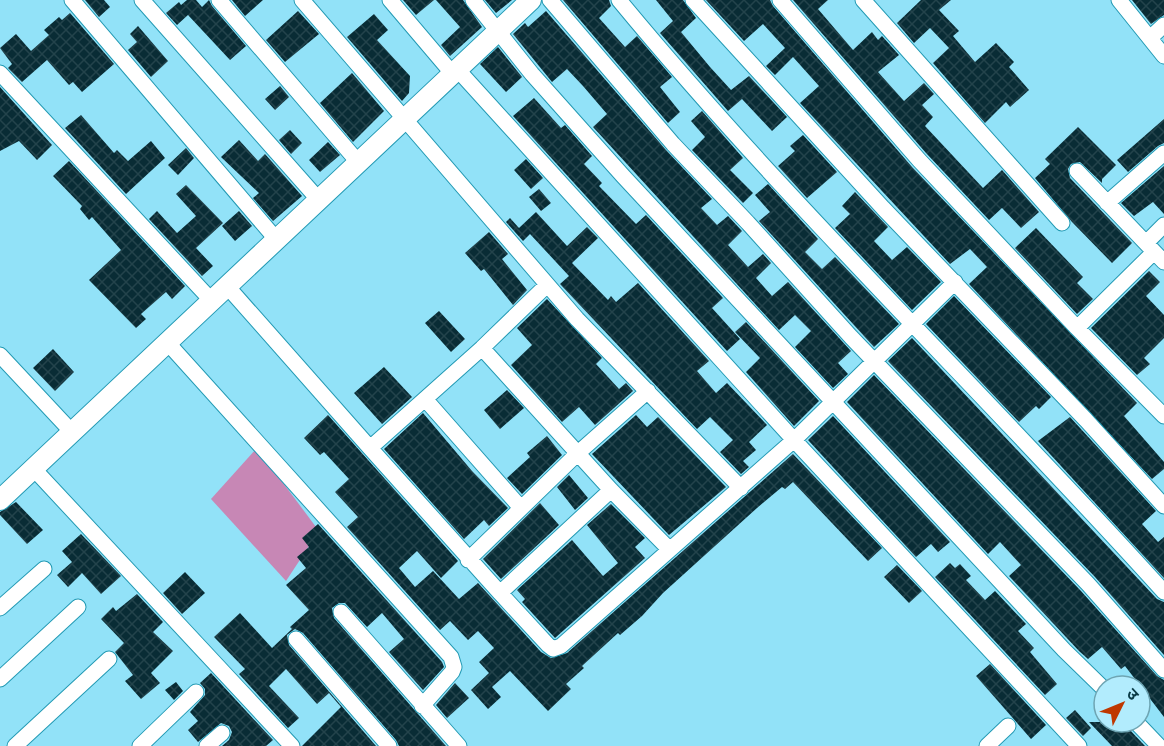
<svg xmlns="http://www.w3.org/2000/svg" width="1164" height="746" viewBox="0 0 1164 746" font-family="Cabin,'Noto Sans Devanagari',sans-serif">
	<defs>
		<pattern id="building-cross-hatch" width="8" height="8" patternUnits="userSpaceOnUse" patternTransform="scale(1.5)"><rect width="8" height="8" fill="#092c35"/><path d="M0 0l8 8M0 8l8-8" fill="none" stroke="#23434b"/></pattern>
	</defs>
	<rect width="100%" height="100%" fill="#92e2f8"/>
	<path fill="#c787b5" d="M257 448 319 531 286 581 211 499Z"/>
	<path fill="url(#building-cross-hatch)" d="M85 0H104L110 7 99 17Z
		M187 0H196L202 7 209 0 212 6 246 46 230 60 188 15 177 25 166 13 179 2 181 5Z
		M232 0H263L245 16Z
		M403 0H434L416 15Z
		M436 0H463L482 27 450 56 441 45 460 27Z
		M485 0H512L496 13Z
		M563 0H609L611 6 599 18 625 47 637 36 672 77 660 87 680 112 668 123Z
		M656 0H683L696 18 681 32 710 67 731 90 749 76 787 117 772 131 742 99 728 111 660 33 673 21Z
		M706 0H770L773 6 912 167 1137 403 1124 416 1164 462V469L1152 479 969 284 987 267 970 249 950 264 800 103 819 86 793 57 775 75 766 66 785 48 763 24 744 41Z
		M793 0H828L818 9 853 50 872 32 878 40 882 36 899 55 878 72 904 101 924 83 934 94 922 105 933 117 925 126 983 188 1002 170 1039 212 1021 228 1002 208 989 220 926 153Z
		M921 0H951L939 10 959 31 953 36 975 62 996 43 1014 62 1009 67 1029 90 1010 107 1006 102 985 123 933 63 949 48 930 28 914 43 897 23Z
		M1132 0H1164V15L1151 24Z
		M298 11 319 34 285 62 266 40Z
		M546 11 666 150 712 199 701 208 717 225 728 216 742 231 728 245 748 267 763 254 771 263 756 278 772 296 788 282 851 351 838 363 848 374 833 388 795 347 811 331 795 315 779 330 593 127 607 114 583 86 567 69 552 82 513 34 525 23 528 27Z
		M70 13 114 64 82 92 73 82 69 85 47 60 22 82 8 68 12 64 0 48 16 34 31 51 49 35 44 30 59 17 62 20Z
		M374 14 388 30 377 40 410 76 409 93 402 101 347 37Z
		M138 26 168 61 151 77 128 50 137 42 130 34Z
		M498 47 522 77 506 92 480 64Z
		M352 73 384 111 353 142 320 103Z
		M280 86 289 97 275 110 265 99Z
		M0 87 52 145 37 160 19 141 0 151Z
		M534 98 561 128 565 125 592 156 584 164 602 183 599 186 636 224 646 215 723 298 712 308 740 339 727 351 513 116Z
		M702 111 743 158 730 170 753 193 743 203 692 150 705 137 691 121Z
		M81 115 114 153 117 150 128 161 151 141 165 158 126 194 65 128Z
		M1164 119V143L1158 146 1128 172 1117 160Z
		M1078 127 1116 165 1102 179V183L1080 162 1071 164 1068 169 1070 178 1132 243 1112 263 1072 222 1035 178 1050 164 1045 159Z
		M290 130 302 143 291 154 279 140Z
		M803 135 837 172 807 198 778 166 795 151 790 146Z
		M239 140 258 161 265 154 302 196 273 221 253 198 259 193 221 157Z
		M328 142 340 155 320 172 309 160Z
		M186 148 194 158 178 175 168 165Z
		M526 159 543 178 531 189 514 170Z
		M69 161 185 286 172 299 166 292 141 314 146 319 136 328 89 280 121 250 92 217 89 220 80 209 82 206 53 176Z
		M1164 166V214L1153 202 1134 216 1121 203Z
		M768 184 818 239 805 252 822 269 835 257 899 324 874 347 759 221 770 212 755 195Z
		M186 185 223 223 196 248 213 266 202 276 149 219 157 211 177 233 196 216 176 194Z
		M539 189 551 203 541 211 529 197Z
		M855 192 888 227 874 241 892 260 907 247 941 282 912 310 835 228 850 214 842 206Z
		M239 211 252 226 235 241 222 226Z
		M536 212 567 246 587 227 598 238 572 263 608 300 611 296 616 302 638 283 709 361 697 371 716 393 727 383 767 425 749 442 756 450 743 461 749 467 741 474 720 452 733 440 710 417 697 429 560 284 569 276 530 234 523 241 506 222 510 218 519 228Z
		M1036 228 1083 277 1077 283 1093 299 1077 314 1015 248Z
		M489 232 508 254 502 259 527 290 513 305 484 269 481 271 465 253Z
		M1149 271 1160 282 1146 296 1164 315V338L1144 358 1150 364 1137 375 1091 328Z
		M954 296 1051 397 1039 409 1036 406 1019 422 926 324Z
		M547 299 602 358 596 364 619 389 626 383 633 391 595 425 579 407 562 422 511 365 532 345 517 328Z
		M439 311 465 339 451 352 425 323Z
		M746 322 819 401 794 426 746 372 760 358 735 332Z
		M912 338 1157 599 1164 602V655L1095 577 888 361Z
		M53 349 74 372 55 391 33 368Z
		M384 367 412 397 382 424 354 393Z
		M874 375 1081 591 1157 676 1164 680V717L1125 666 1121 669 1102 647 1088 659 1079 651 1009 576 1021 565 1000 542 988 554 847 402Z
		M507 390 524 408 500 429 484 410Z
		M423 413 472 471 508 508 489 526 484 520 464 539 384 449Z
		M328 415 458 561 441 578 417 551 399 568 415 587 433 571 459 599 478 583 541 652 551 658 567 653 793 454 882 548 868 561 793 482 785 489 782 487 757 508 663 593 642 616 620 635 618 633 582 666 584 668 566 684 571 689 548 711 510 671 492 687 501 697 488 709 471 690 489 673 479 662 494 648 478 631 468 640 450 621 440 630 347 527 358 517 335 492 349 479 324 452 320 455 304 438Z
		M636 415 647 427 658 417 726 487 669 535 592 454Z
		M833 416 950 542 938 552 931 544 916 557 808 440Z
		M1070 417 1156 511 1142 524 1158 542 1164 537V578L1038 441Z
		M547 436 562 455 522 494 507 478 530 457 527 453Z
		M569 475 588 498 575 510 557 487Z
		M16 502 43 530 27 544 0 515V512Z
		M540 503 559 525 501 579 483 559Z
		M611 504 645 538 635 547 645 558 555 638 522 602 525 599 517 590 572 540 603 576 618 563 587 525Z
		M318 524 442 662 444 667 423 690 389 652 404 639 382 613 367 627 345 603H339L332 608 334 618 446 746H399L396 740 303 633 295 629 287 635 289 645 376 746H302L341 707 329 693 317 704 286 669 269 686 299 718 288 728 239 674 245 669 214 637 240 613 272 648 292 629 290 627 309 610 286 585 306 568 297 557 309 547 302 538Z
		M81 534 121 576 101 594 82 573 68 587 57 575 72 562 62 551Z
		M950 563 955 568 960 564 971 576 966 580 985 600 995 591 1026 624 1018 631 1034 648 1030 652 1057 684 1045 695 935 577Z
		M897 565 922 591 909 603 884 577Z
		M185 572 205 593 182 614 163 593Z
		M137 594 163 622 153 632 173 651 151 673 160 683 141 699 125 681 133 675 115 652 124 643 101 619 113 607 116 611Z
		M990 664 1046 725 1031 739 976 676Z
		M211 673 273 740 266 746H222L229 740 232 732 229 726 221 723 198 742 188 730 198 721 190 712 205 695V689L200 683Z
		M176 682 183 691 174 700 165 690Z
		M455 683 469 698 447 718 436 705Z
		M1075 710 1091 728 1083 736 1066 718Z
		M1089 722H1126L1129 729 1145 746H1112Z"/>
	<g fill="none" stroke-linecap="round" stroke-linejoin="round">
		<g stroke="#239ab4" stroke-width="17">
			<path id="minor" d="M72 0 276 239
				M142 0 318 199
				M219 0 358 162
				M302 0 577 319 741 488
				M390 0 452 73
				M473 0 532 74 623 176 1064 650 1104 689
				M550 0 673 144 748 223 851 337 1088 584 1164 670
				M619 0C790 207 984 392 1164 592
				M693 0 883 208 1086 420 1164 506
				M780 0 919 160 1077 328 1164 416
				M863 0 1062 223
				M1119 0 1164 56
				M1150 38 1164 25
				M457 69 794 440 1079 746
				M0 73 211 300
				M1077 171 1164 262
				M1107 203 1164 153
				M1146 243 1164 225
				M226 285 370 448 482 348 547 285
				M1077 328 1154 252
				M166 341 451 657 454 667 452 672 422 706
				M482 348 611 490 669 549
				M0 355 71 431
				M425 399 521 508
				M370 448 500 593 611 490
				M33 468 292 746
				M468 560 578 453 648 391
				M500 593 548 645 553 649 561 646 794 440 955 282
				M0 608 44 569
				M341 612 459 746
				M296 639 389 746
				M0 679 78 607
				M1136 722 1159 746
				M15 746 109 659
				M140 746 196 692
				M207 746 222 733
				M987 746 1008 726"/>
		</g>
		<g stroke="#239ab4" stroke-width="22">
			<path id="tertiary" d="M0 500 531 0"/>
		</g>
		<use href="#minor" stroke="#fff" stroke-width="15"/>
		<use href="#tertiary" stroke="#fff" stroke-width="20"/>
	</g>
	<g transform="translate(1122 704) rotate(47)"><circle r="28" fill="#b2ecfd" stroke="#6ea5b3" stroke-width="1.5"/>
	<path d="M0-4.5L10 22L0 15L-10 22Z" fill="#bf3800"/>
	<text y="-9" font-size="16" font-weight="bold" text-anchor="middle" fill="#093a45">उ</text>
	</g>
</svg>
